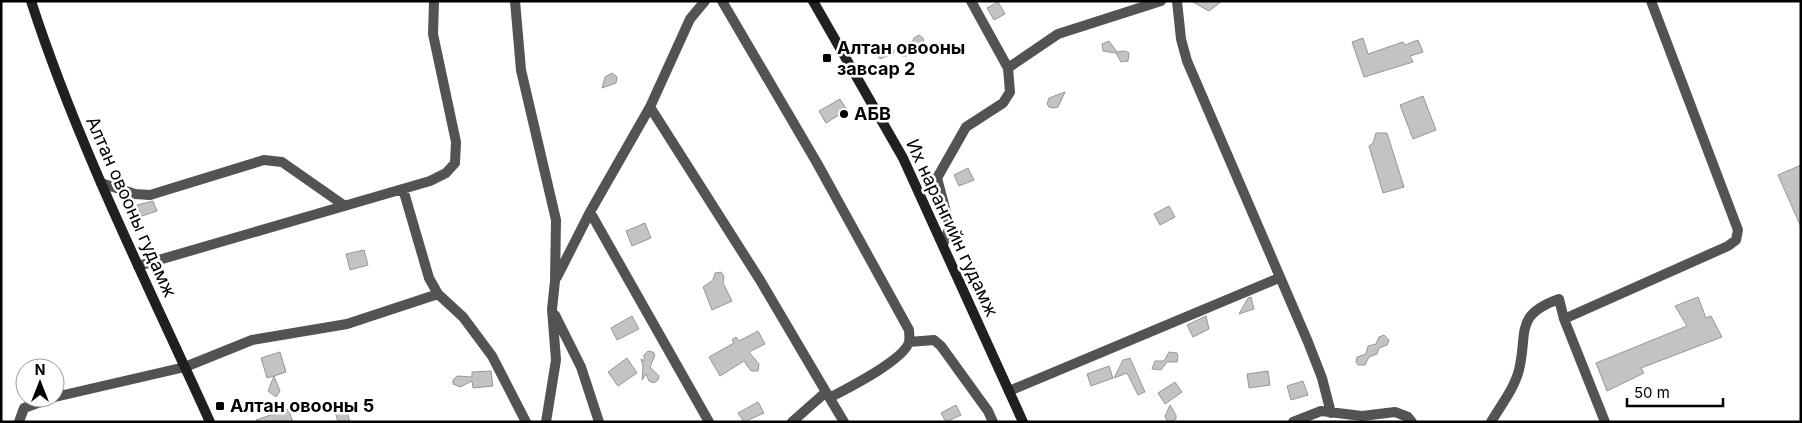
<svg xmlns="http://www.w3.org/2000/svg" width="1802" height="423" viewBox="0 0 1802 423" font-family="Inter,sans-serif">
	<rect width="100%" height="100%" fill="#fff"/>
	<path fill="#c3c3c3" stroke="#979797" d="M1191 1H1222L1209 11Z
		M998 2 1005 14 994 20 987 8Z
		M919 35 923 38 924 44 920 47H912L907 56H902L894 50 904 45 910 46 914 38Z
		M1363 38 1368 54 1403 42 1405 45 1418 40 1423 52 1410 56 1413 62 1364 77 1352 42Z
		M1109 41 1117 52 1125 51 1129 53 1128 61 1121 62 1116 53 1103 51 1102 44Z
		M890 43 894 53 880 59 874 48Z
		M612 73 617 77 616 83 602 88 605 77Z
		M1065 92 1058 107 1054 108 1049 107 1047 104 1049 98Z
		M1423 96 1436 130 1413 139 1400 105Z
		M840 99 847 110 826 123 819 111Z
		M1376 133H1387L1404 187 1383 193 1369 146 1373 143Z
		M1801 165V227L1778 175Z
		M968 168 974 180 959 186 954 175Z
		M153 201 157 211 142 216 137 205Z
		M1169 206 1175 217 1160 225 1154 214Z
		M645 223 651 238 632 246 626 231Z
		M364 250 368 265 350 270 346 254Z
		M721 272 724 276 723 283 732 301 712 310 703 287 713 280 715 273Z
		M1251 297 1254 309 1239 314 1248 298Z
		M1698 297 1706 318 1711 316 1722 337 1641 368 1644 373 1607 391 1596 363 1687 326 1675 306Z
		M632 316 639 329 617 340 611 328Z
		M1206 316 1209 329 1193 337 1187 325Z
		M758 331 765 344 749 352 759 364 758 371H751L744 361 720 376 709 357 734 343 732 340 736 337 739 341Z
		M1384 335 1389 340 1387 345 1379 348 1377 354 1369 357 1365 365H1358L1356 362 1357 357 1366 354 1368 346 1376 344 1379 337Z
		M648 351 653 352 655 355 650 367 659 376 658 380 654 383 649 381 646 374 642 380 643 366 641 359 644 361V355Z
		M280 352 286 372 274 376 280 391 276 397 268 391 274 376 267 378 261 358Z
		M1169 352 1177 353 1178 356 1177 362H1167L1161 370 1152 369 1155 361H1164Z
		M627 358 637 373 618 386 608 372Z
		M1130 358 1145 392 1138 395 1127 373 1114 378 1123 360Z
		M1109 366 1113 378 1091 386 1087 374Z
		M491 371 493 386 473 388 472 381 460 387 453 384V380L457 376 472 377V372Z
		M1268 371 1270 385 1249 388 1247 374Z
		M1303 381 1308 395 1291 400 1287 386Z
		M1175 382 1182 392 1165 404 1158 393Z
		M758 402 764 413 744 422 738 413Z
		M345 405 350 422H338L334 408Z
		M956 405 961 415 946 422 941 413Z
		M1170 405 1176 415V419L1171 422 1167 421 1165 416Z
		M288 409 293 422H257L256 420Z"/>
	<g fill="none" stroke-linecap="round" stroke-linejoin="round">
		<path stroke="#535353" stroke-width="10" d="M515 1 521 70 556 220 555 281 552 309 556 360 546 422
			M722 1 817 163 909 330C909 333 910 338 909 342 904 360 848 388 831 397
			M1177 1 1181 39 1187 61 1308 342 1322 378 1331 413
			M1008 68 1058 34 1161 1
			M650 107 760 280 826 392
			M101 183 135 194 150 195 264 160 282 162 345 206
			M403 189 429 278 438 294 463 317 492 356 526 422
			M590 212 709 422
			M943 244 950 227 937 178 966 127 1003 103 1010 92 1008 68 971 1
			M138 266 430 181 446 173 455 163 456 142 433 34 434 1
			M557 277 590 212 650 107 690 19 705 1
			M555 315 581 367 599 422
			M1564 319 1728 246 1736 240 1738 230 1651 1
			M909 342 934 340 941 346 988 411 993 422
			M1009 391 1279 278
			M55 397 185 367 252 340 347 324 438 294
			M19 422 24 408 52 398
			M792 422 826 392 844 422
			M1293 422 1321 411 1362 416 1395 412 1408 417 1412 422
			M1491 422C1501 405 1514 389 1519 370 1528 332 1514 315 1559 299L1564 319 1605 422"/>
		<path stroke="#202020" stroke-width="10" d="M31 1C78 146 147 283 210 422
			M813 1 903 158 1023 422"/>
	</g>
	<g fill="#000" stroke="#fff" stroke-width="2">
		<rect x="822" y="53" width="10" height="10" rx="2.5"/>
		<circle cx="844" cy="114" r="5"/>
		<rect x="215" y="401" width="10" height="10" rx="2.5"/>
	</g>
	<g text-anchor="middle" stroke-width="5" stroke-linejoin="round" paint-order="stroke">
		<g font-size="18" font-weight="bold" fill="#000" stroke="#fff" text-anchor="start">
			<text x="837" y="54">Алтан овооны<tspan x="837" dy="21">завсар 2</tspan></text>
			<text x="854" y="120">АБВ</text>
			<text x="230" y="412">Алтан овооны 5</text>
		</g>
		<g font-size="18" fill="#000" stroke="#fff">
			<text transform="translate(131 207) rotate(66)" y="6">Алтан овооны гудамж</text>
			<text transform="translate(952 228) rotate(65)" y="6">Их нарангийн гудамж</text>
		</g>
	</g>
	<rect width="1802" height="423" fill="none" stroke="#000000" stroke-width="5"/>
	<g transform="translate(40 383)"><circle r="24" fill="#ffffff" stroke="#999999"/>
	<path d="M0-4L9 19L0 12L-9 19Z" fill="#000000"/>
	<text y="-8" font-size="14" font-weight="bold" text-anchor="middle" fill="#000000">N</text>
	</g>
	<path d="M1627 398v8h96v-8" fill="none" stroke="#000000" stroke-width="2.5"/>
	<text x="1634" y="398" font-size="15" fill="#000000" stroke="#ffffff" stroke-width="4" paint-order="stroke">50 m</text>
</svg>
